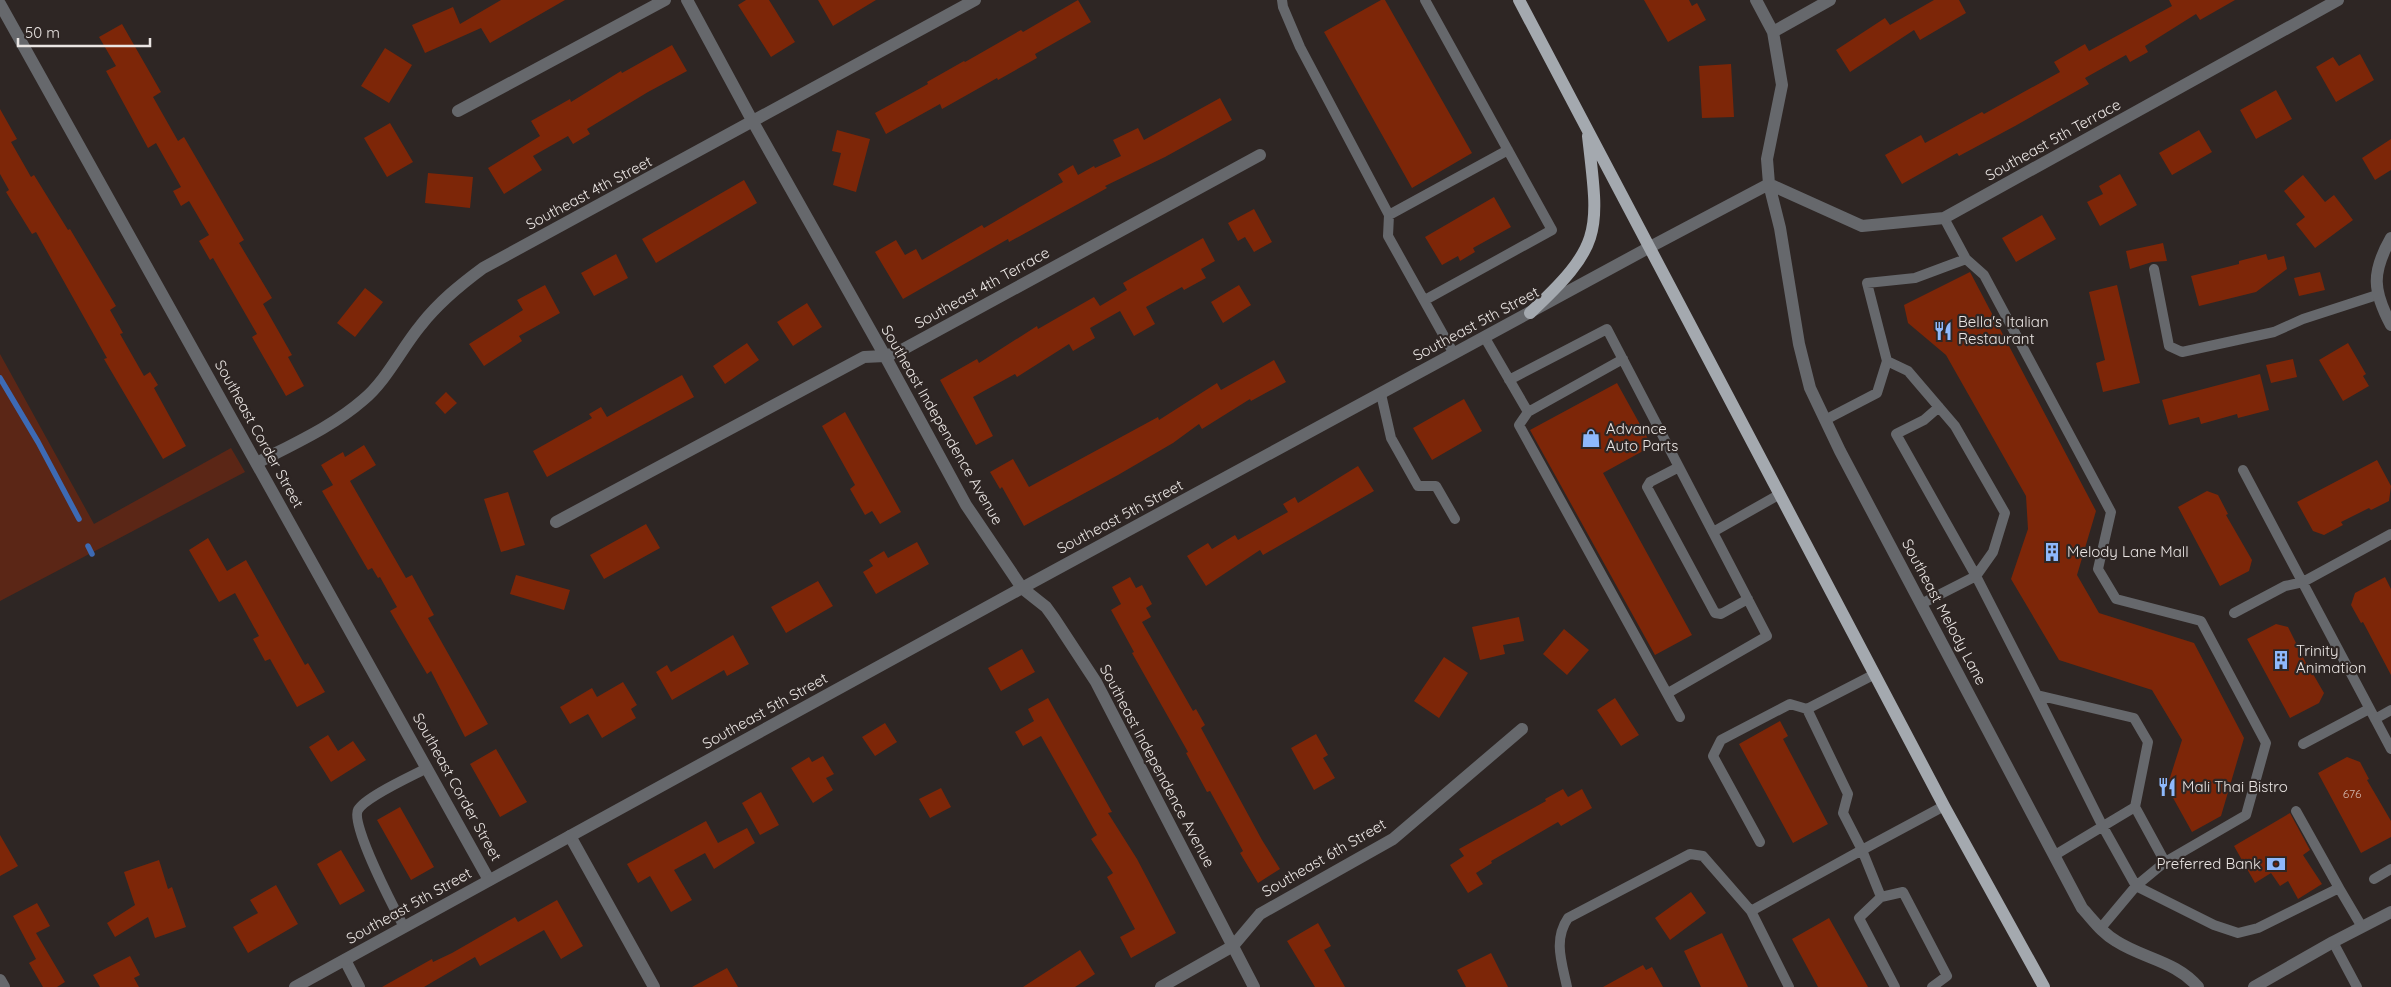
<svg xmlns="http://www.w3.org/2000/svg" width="2391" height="987" viewBox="0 0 2391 987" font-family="Quicksand,sans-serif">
	<rect width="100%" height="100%" fill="#2e2624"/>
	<path fill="#5b2616" d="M0 354 94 524 231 448 245 472 0 601Z"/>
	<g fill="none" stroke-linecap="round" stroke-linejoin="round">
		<path stroke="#3d6ab4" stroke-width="5.5" d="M0 378 38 442 79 519
			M88 546 92 554"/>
	</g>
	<path fill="#7d2608" d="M501 0H565L490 43 481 28 425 53 412 25 453 7 460 24Z
		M746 0H769L795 42 771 57 738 5Z
		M818 0H876L833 26Z
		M1078 0 1091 22 1035 54 1037 58 998 80 997 78 942 109 940 104 886 134 875 113 928 84 927 82 964 61 965 62 1021 30 1023 32Z
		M1381 0H1385L1472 153 1412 188 1324 32Z
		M1644 0H1689L1692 6 1697 3 1706 20 1668 42Z
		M1934 0H1959L1966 13 1920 40 1914 30 1850 72 1836 50 1885 18 1890 25Z
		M2169 0H2235L2200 20 2196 14 2145 46 2148 52 2130 62 2126 55 2085 78 2089 84 2015 126 1959 156 1957 153 1902 184 1885 155 1921 135 1925 143 1982 112 1984 114 2060 72 2054 62 2085 44 2089 51 2172 6Z
		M122 24 161 92 153 97 178 141 184 137 244 240 239 243 272 298 263 304 292 355 288 357 304 386 286 396 252 337 257 334 213 258 210 260 199 241 209 235 189 201 181 206 173 191 181 187 156 143 148 148 106 71 116 66 99 37Z
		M672 45 687 71 648 92 587 129 590 134 573 144 568 136 533 156 542 170 504 194 488 168 540 136 531 121 570 99 571 102 621 71 622 73Z
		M385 48 412 65 389 103 361 86Z
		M2360 54 2374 80 2336 102 2316 67 2333 57 2339 66Z
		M1731 64 1734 117 1702 118 1699 66Z
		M2276 90 2292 119 2256 139 2240 110Z
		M1220 98 1232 120 1165 157 1105 186 1107 188 1009 242 1008 239 903 299 875 252 896 240 905 255 916 249 922 260 982 225 984 228 1063 182 1058 174 1073 165 1078 175 1094 166 1095 168 1121 156 1113 140 1138 128 1144 140Z
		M0 109 17 139 11 142 31 177 34 175 68 230 70 229 116 306 110 310 123 333 120 334 144 376 150 372 158 385 154 388 186 446 163 459 104 359 107 358 36 232 32 234 6 192 9 190 0 174Z
		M390 123 413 162 387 177 364 138Z
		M837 130 870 139 856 192 833 185 841 153 832 151Z
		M2199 130 2212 152 2172 175 2159 153Z
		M2391 139V170L2375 180 2362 158Z
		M428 173 473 177 470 208 425 203Z
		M2120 174 2137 205 2100 226 2087 202 2103 194 2099 186Z
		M2303 175 2325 202 2334 195 2353 220 2315 248 2296 224 2305 217 2284 191Z
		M744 180 757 203 656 263 642 239Z
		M1494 197 1511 227 1473 248 1475 252 1460 261 1458 256 1442 265 1425 237Z
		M1254 209 1272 242 1254 252 1245 237 1238 241 1228 223Z
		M2042 215 2056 239 2016 262 2002 238Z
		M1203 238 1215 261 1201 269 1206 278 1184 290 1182 287 1146 307 1155 324 1134 336 1120 311 1090 328 1095 338 1073 351 1069 344 1017 377 1015 374 973 397 993 436 976 445 940 380 977 359 979 363 1037 326 1038 329 1094 297 1100 306 1127 290 1123 283Z
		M2163 243 2167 261 2152 262 2130 269 2126 251Z
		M616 254 628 278 594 296 581 273Z
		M2266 254 2268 260 2284 256 2287 269 2256 292 2199 306 2191 276 2239 264V261Z
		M1970 272 2096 511 2077 575 2099 613 2194 643 2244 738 2221 816 2192 832 2167 787 2182 740 2152 690 2059 660 2011 579 2028 529 2026 496 1946 355 1908 323 1904 305Z
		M2320 272 2325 290 2299 296 2294 278Z
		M545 285 560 313 519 336 522 341 484 366 469 344 523 310 517 300Z
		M1239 285 1251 305 1223 323 1211 302Z
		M2117 285 2140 383 2103 392 2096 363 2105 360 2089 292Z
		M365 288 383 302 355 337 337 323Z
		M807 303 822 327 793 346 777 322Z
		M747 343 759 360 725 384 713 366Z
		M2348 343 2366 374 2363 376 2369 386 2343 401 2319 360Z
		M2293 359 2297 377 2271 383 2266 365Z
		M1274 360 1286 382 1251 401 1250 399 1202 429 1199 424 1173 443 1118 475 1024 526 1002 487 1000 489 990 472 1013 459 1029 487 1158 417 1159 420 1217 383 1221 390Z
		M2260 374 2269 410 2238 418 2237 414 2201 424 2199 417 2169 425 2162 400Z
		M682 375 694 397 547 477 533 451 592 418 589 414 601 407 607 417Z
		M1617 383 1652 446 1603 473 1692 635 1655 655 1530 430Z
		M446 392 457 403 445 414 435 403Z
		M1464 399 1482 431 1432 460 1413 428Z
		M845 412 901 512 880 524 872 511 865 515 850 489 855 485 822 426Z
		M364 445 376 465 350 481 406 578 412 575 434 615 428 618 488 724 465 737 431 671 427 674 390 611 397 607 380 577 378 578 372 568 368 570 322 491 333 485 321 465 343 452 345 457Z
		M2377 460 2391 486 2389 501 2371 510 2369 508 2341 522 2343 525 2324 535 2313 531 2297 502Z
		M1358 466 1374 491 1263 555 1260 550 1206 586 1187 556 1208 543 1212 549 1235 535 1238 540 1288 512 1283 504 1295 497 1298 503Z
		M2207 491 2218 495 2228 514 2226 515 2252 560 2249 571 2220 586 2178 507Z
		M508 492 525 545 501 552 484 499Z
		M646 524 660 548 604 579 590 555Z
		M208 538 227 571 246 560 305 665 308 663 325 692 297 707 270 659 265 661 253 639 259 636 235 593 219 602 189 550Z
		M917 542 929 564 876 594 863 572 873 566 869 560 884 551 888 558Z
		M516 575 570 590 564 610 510 594Z
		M1130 577 1136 588 1142 585 1152 604 1146 608 1151 617 1142 622 1193 711 1196 709 1205 725 1201 728 1262 840 1280 869 1258 883 1240 853 1243 851 1210 791 1207 792 1186 753 1188 752 1132 653 1134 652 1111 610 1121 604 1112 587Z
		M2385 577 2391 589V675L2363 622 2361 623 2351 605 2355 593Z
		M818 581 833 606 786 633 771 607Z
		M1519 617 1524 641 1503 645 1505 654 1480 660 1472 627Z
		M2276 624 2288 627 2312 675 2313 674 2324 693 2319 703 2290 718 2247 639Z
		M1564 629 1589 650 1567 675 1543 654Z
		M733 635 749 664 727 676 724 670 672 700 656 672 667 665 671 672Z
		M1022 649 1035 672 1001 691 988 668Z
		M1444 657 1468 673 1439 718 1414 701Z
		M623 682 637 705 631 709 636 718 602 738 588 714 570 724 560 707 592 688 597 697Z
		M1048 698 1112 812 1108 813 1137 859 1176 933 1131 958 1120 937 1135 929 1107 877 1113 873 1091 839 1097 835 1041 736 1023 746 1015 732 1034 721 1028 709Z
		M1615 698 1639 735 1621 746 1597 710Z
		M1780 721 1788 736 1783 739 1828 824 1793 843 1739 744Z
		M885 723 897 742 875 756 862 737Z
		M1316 734 1328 755 1323 758 1335 778 1314 790 1291 748Z
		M328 735 338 751 353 741 366 760 331 782 309 747Z
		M496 749 527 802 500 817 470 764Z
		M823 756 834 774 826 778 833 790 813 803 791 768 809 757 812 762Z
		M2347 757 2360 762 2369 779 2367 780 2391 821V837L2361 853 2318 773Z
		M941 788 951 807 930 818 919 799Z
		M1563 789 1568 797 1582 789 1592 808 1561 826 1558 822 1491 861 1492 863 1476 873 1483 884 1468 893 1450 865 1464 856 1459 849 1546 801 1545 799Z
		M761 792 779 825 760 835 742 803Z
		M400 807 434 867 411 880 377 820Z
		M2290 813 2310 850 2303 855 2322 884 2298 899 2288 881 2280 886 2271 873 2255 883 2234 846Z
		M706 821 718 843 747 828 755 843 714 869 705 853 674 870 692 900 671 912 650 876 638 883 627 864Z
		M0 835 18 866 0 876Z
		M341 850 365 891 340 905 317 864Z
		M159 860 168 889 172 887 186 927 155 938 148 917 115 937 107 923 135 905 124 872Z
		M276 885 298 924 248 953 233 927 258 913 250 900Z
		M1691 892 1706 913 1670 940 1655 918Z
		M557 900 583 946 561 959 544 930 480 966 475 957 424 987H382L432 959 433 962 452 953 515 917 518 922Z
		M37 903 50 926 36 933 65 982 57 987H43L29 963 36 959 13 916Z
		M1829 918 1868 987H1818L1792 939Z
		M1318 923 1331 946 1324 950 1345 987H1315L1287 941Z
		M1722 933 1748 987H1701L1684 951Z
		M1080 950 1095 974 1075 987H1023Z
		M1491 953 1508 987H1466L1457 970Z
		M130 956 140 975 134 978 139 987H100L93 975Z
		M1643 965 1646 970 1652 967 1663 987H1603Z
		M727 968 738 987H692Z"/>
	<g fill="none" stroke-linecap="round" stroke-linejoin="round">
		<path stroke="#66686c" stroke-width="10" d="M1282 0 1283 7 1300 47 1389 215 1388 236 1454 354
			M1425 0 1552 230 1425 300
			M1389 215 1508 150
			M1944 218 1966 259 1915 278 1867 283 1887 361 1908 371 1955 426 2005 513 1993 552 1976 576 2037 695 2134 718 2148 742 2135 807 2165 862 2246 815 2266 743 2201 621 2116 599 2098 569 2111 512 1984 275 1966 259
			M2154 269 2169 346 2182 352 2274 332 2303 319 2377 295
			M1485 338 1528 412 1519 425 1680 717
			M1509 380 1607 329 1767 636 1668 693
			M1381 394 1391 438 1418 486H1436L1455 519
			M1528 412 1623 359
			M1825 420 1877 393 1887 361
			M1679 467 1650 482 1647 487 1715 613 1721 614 1748 599
			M2243 470 2391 749
			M1713 532 1780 494
			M1921 604 1976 576 1896 434 1924 420 1939 407
			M2234 613 2285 586 2303 582 2391 534
			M2037 695 2103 827 2136 886 2214 925 2238 933 2258 928 2339 888 2362 927
			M2375 719 2391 710
			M2303 744 2369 709
			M2296 811 2339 888
			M1760 842 1713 756 1721 740 1790 704 1807 709 1875 674
			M2055 855 2135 807
			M2374 879 2391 869
			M1881 897 1862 850 1944 806
			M1751 911 1862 850 1843 813 1848 794 1807 709
			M404 927C395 910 350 824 358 810 365 797 412 776 427 768
			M2100 929 2136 886 2165 862
			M2333 942 2357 987
			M1567 987C1562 963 1553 940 1568 918L1690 854 1703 856 1751 911 1789 987
			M1895 987 1859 918 1881 897 1903 892 1947 976 1932 987"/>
		<path stroke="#66686c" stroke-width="12" d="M687 0 753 122 885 356 966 505 1022 588 1046 607 1054 618 1096 682 1254 987
			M1756 0 1773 32 1782 85 1767 159 1769 184 1780 228 1799 344 1810 388 1840 451 2082 908C2093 920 2102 933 2116 941 2144 959 2176 961 2198 987
			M0 4 489 880
			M1773 32 1830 0
			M458 111 665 0
			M1769 184 1862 226 1944 218 2338 0
			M2391 238C2371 273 2373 291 2391 325
			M1650 247 1769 184
			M257 463C293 444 332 427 363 400 387 380 401 349 421 325 439 302 460 285 483 268L975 0
			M556 522 864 357 885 356 900 351 1260 155
			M570 836 654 987
			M345 960 359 987
			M0 980 4 987
			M1161 987 1233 946 1260 914 1393 839 1522 729
			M2254 987 2333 942 2391 912"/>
		<path stroke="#66686c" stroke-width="12" d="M295 987 1022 588 1650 247"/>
		<path stroke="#a4a9af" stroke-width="12" d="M1519 0 1944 806 2044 987
			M1530 313C1604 244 1599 232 1588 136"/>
	</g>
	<defs>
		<g id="restaurant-bare" transform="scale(1.5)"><path d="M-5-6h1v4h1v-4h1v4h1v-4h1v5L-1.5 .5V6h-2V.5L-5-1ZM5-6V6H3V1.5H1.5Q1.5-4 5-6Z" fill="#8eb9fc" stroke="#2e2624" stroke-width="2.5" paint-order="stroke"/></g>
		<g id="shop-bare" transform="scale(1.5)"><path d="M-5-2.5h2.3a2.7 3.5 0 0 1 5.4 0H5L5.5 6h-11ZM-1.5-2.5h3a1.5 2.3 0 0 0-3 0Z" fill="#8eb9fc" stroke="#2e2624" stroke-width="2.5" paint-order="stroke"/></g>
		<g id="building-bare" transform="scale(1.5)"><path d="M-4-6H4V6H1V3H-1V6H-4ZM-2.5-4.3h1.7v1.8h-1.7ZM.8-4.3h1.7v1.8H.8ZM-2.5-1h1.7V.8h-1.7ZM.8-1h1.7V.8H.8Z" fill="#8eb9fc" stroke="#2e2624" stroke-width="2.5" paint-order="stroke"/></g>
		<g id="bank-bare" transform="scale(1.5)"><path d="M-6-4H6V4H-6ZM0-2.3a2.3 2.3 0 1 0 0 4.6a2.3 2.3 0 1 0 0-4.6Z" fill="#8eb9fc" stroke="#2e2624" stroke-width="2.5" paint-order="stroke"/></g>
	</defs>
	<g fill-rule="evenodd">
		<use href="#restaurant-bare" x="1943" y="331"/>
		<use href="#shop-bare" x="1591" y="438"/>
		<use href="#building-bare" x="2052" y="552"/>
		<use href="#building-bare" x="2281" y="660"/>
		<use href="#restaurant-bare" x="2167" y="787"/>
		<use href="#bank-bare" x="2276" y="864"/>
	</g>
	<g text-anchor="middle" stroke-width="4.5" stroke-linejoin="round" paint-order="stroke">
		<g font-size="12" fill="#cfb5ac">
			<text x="2352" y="798">676</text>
		</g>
		<g font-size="15" fill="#eae5e3" stroke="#2e2624">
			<text transform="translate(2053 140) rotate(-29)" y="5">Southeast 5th Terrace</text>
			<text transform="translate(589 193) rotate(-28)" y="5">Southeast 4th Street</text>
			<text transform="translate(982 288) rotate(-29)" y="5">Southeast 4th Terrace</text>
			<text transform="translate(1476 324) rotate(-28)" y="5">Southeast 5th Street</text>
			<text transform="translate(942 425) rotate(60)" y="5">Southeast Independence Avenue</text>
			<text transform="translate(259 434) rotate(61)" y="5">Southeast Corder Street</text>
			<text transform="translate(1120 517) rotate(-28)" y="5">Southeast 5th Street</text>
			<text transform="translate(1944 612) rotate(62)" y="5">Southeast Melody Lane</text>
			<text transform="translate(765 711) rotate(-29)" y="5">Southeast 5th Street</text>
			<text transform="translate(1157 766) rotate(62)" y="5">Southeast Independence Avenue</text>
			<text transform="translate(457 787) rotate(61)" y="5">Southeast Corder Street</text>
			<text transform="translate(1324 858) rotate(-30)" y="5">Southeast 6th Street</text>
			<text transform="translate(409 906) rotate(-29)" y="5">Southeast 5th Street</text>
		</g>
		<g font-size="15" fill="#eae5e3" stroke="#2e2624" text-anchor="start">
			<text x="1958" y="327">Bella's Italian<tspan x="1958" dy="17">Restaurant</tspan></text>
			<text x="1606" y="434">Advance<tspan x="1606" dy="17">Auto Parts</tspan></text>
			<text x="2067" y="557">Melody Lane Mall</text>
			<text x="2296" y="656">Trinity<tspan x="2296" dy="17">Animation</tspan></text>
			<text x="2182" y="792">Mali Thai Bistro</text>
			<text x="2261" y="869" text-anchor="end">Preferred Bank</text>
		</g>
	</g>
	<path d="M18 38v8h132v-8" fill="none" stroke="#eae5e3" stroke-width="2.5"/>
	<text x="25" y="38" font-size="15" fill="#eae5e3" stroke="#2e2624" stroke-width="4" paint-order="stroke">50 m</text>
</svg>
